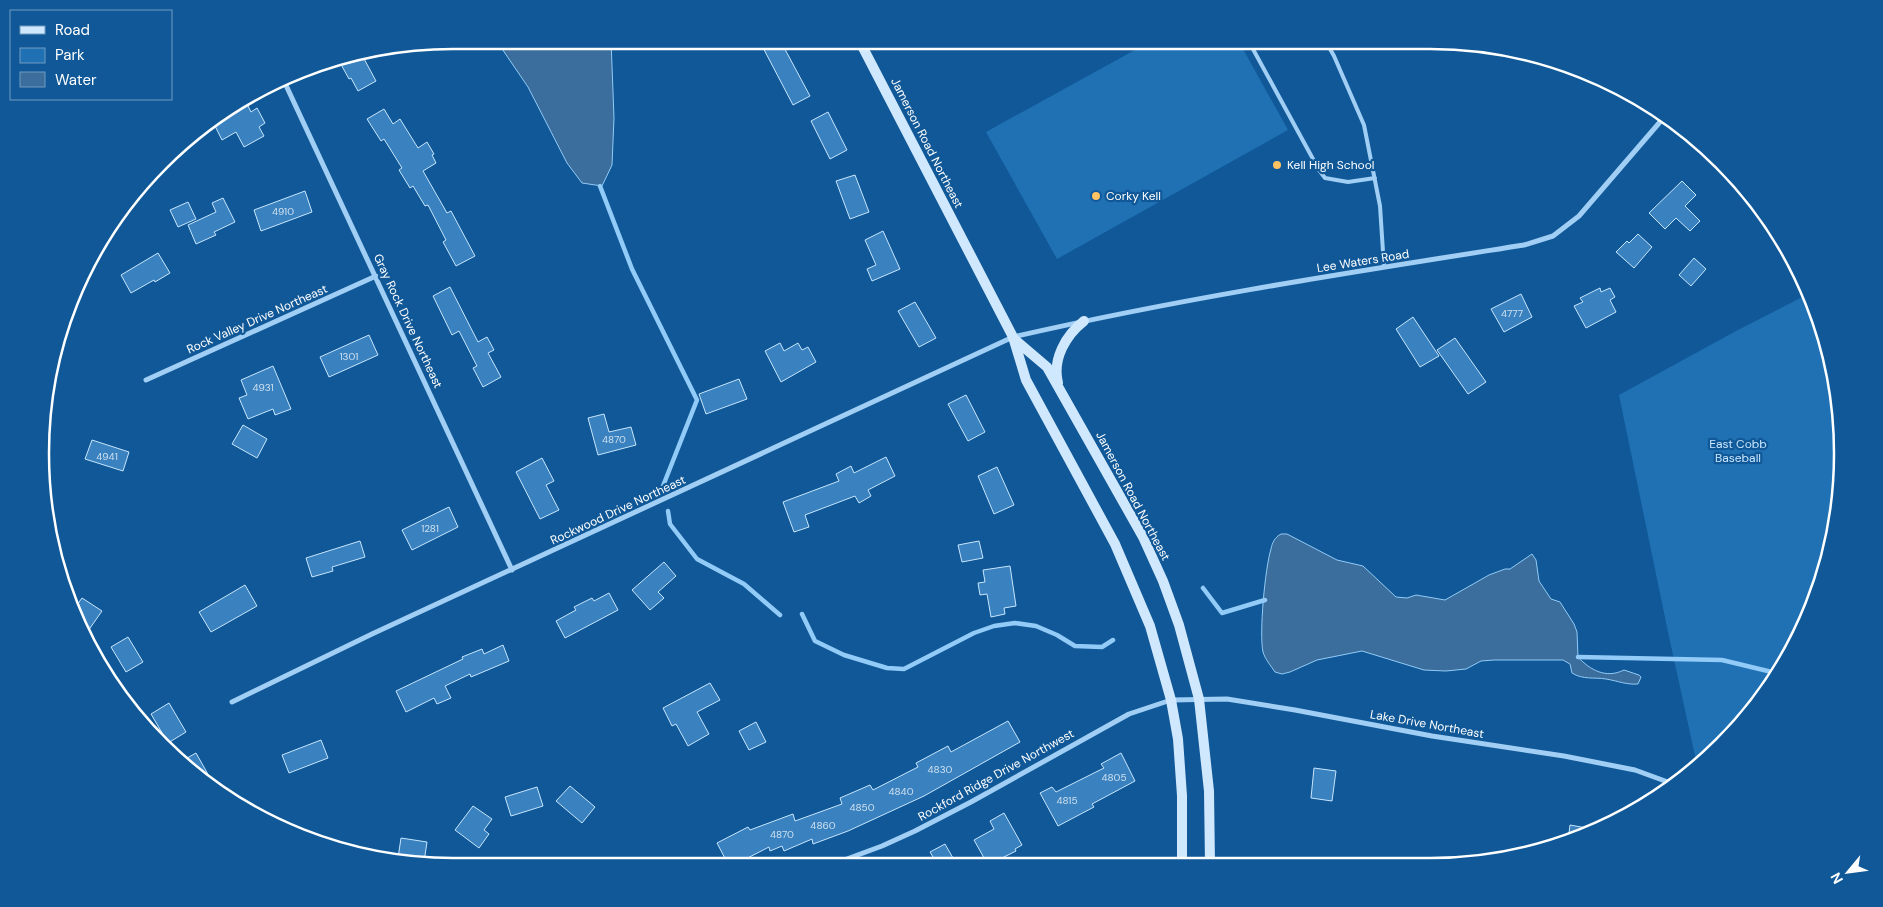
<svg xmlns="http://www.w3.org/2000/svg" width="1883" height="907" viewBox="0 0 1883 907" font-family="'DM Sans',sans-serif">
	<rect width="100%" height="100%" fill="#105897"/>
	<path fill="#1f71b4" d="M1153 40H1238L1288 130 1057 259 986 132Z
		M1810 293 1835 373 1843 454 1835 534 1811 612 1758 705 1697 765 1668 632 1619 395 1736 331Z"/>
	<path fill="#3b6e9c" stroke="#92cbf7" d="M496 40H611L614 118 612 165 602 186 582 183 567 163 528 87Z
		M1281 534H1287L1337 560 1363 566 1396 597 1407 598 1416 595 1445 600 1489 575 1505 569H1510L1532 554 1536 560 1539 581 1551 599 1560 602 1574 624 1577 632 1578 657C1590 670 1606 679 1624 670L1639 675 1641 677 1638 684C1627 685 1618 681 1606 679 1594 677 1583 680 1572 673L1570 664 1563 660H1494L1481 661 1466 669 1446 671 1424 670 1362 651 1317 660 1290 672 1282 674 1275 672C1271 666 1265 659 1263 652 1259 634 1265 568 1271 549 1272 543 1275 537 1281 534Z"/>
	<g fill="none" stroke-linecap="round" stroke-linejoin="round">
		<path stroke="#92cbf7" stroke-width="4.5" d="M600 186 632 269 697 400 663 486
			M668 511 670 524 697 559 744 584 780 615
			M1203 588 1222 613 1265 600
			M802 614 815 641 844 655 887 668 904 669 974 633 994 626 1015 623 1036 626 1057 635 1075 646 1102 647 1113 640
			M1578 657 1722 660 1776 673"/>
	</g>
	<path fill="#3981bf" stroke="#c8e6fe" d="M759 40H780L810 96 793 105Z
		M362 55 376 81 358 91 351 78 349 79 338 59Z
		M246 102 251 112 257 108 265 123 259 127 264 136 244 147 236 132 222 140 214 124 229 116 227 112Z
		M384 109 393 124 400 119 418 148 427 142 434 154 432 155 436 163 423 171 447 213 451 211 475 256 456 266 443 242 446 240 428 205 425 206 413 186 410 188 399 170 402 168 384 139 381 141 367 119Z
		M828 112 847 150 830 159 811 121Z
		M855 175 869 212 850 219 836 181Z
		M1682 181 1696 195 1685 206 1700 221 1690 231 1676 218 1665 229 1649 213Z
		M305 191 312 212 261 231 254 210Z
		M223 198 235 222 214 232 216 235 196 244 188 225 216 212 212 203Z
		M188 202 196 219 178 227 170 210Z
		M883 231 900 269 872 281 867 269 876 265 865 240Z
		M1638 234 1652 247 1634 268 1616 252 1627 241 1629 243Z
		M158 253 170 273 155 282 154 280 131 293 121 275Z
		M1694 258 1706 269 1691 286 1679 275Z
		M450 287 478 342 487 337 494 350 488 353 501 377 483 387 473 368 477 366 459 331 452 335 433 296Z
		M1600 288 1601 292 1610 288 1615 297 1610 300 1616 312 1586 328 1574 306 1583 302 1580 298Z
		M1521 294 1532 317 1504 332 1491 309Z
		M915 302 936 338 919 347 898 311Z
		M1413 317 1439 356 1420 367 1396 329Z
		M369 335 378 355 329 377 320 357Z
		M1455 338 1486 382 1468 394 1437 350Z
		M780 343 784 351 798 343 802 350 808 347 816 362 781 382 765 351Z
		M273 366 291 409 275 415 273 409 248 419 239 398 247 395 241 380Z
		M739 379 747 399 706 414 699 394Z
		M966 395 985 432 968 441 948 404Z
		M604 414 609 432 631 427 636 445 598 455 588 418Z
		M243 425 267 439 257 458 232 444Z
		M92 440 129 452 123 471 85 459Z
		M886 457 895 476 868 490 871 496 859 503 855 496 805 515 809 527 794 532 783 502 839 481 836 474 851 466 854 473Z
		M542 458 554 481 546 485 559 510 540 519 516 472Z
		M997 467 1014 505 994 514 978 476Z
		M449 507 458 527 412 550 402 530Z
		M360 541 365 557 332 567 333 571 312 577 306 558Z
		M979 541 983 558 962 562 958 545Z
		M664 562 676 576 658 592 664 598 650 610 632 590Z
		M1010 566 1016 606 1004 608 1005 614 991 617 987 594 980 595 978 583 985 582 983 570Z
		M245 585 257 606 211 632 199 612Z
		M609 593 618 610 565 638 556 621 576 610 574 607 592 598 594 601Z
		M82 598 102 611 88 631 79 625 74 609Z
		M128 637 143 662 126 672 111 647Z
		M503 645 509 661 471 677 470 674 445 686 451 698 437 704 434 698 406 712 396 691 463 659 462 657 482 649 484 654Z
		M710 683 720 700 697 712 709 734 688 746 676 724 672 726 663 708Z
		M169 703 186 732 168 743 151 714Z
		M1008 721 1020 742 924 796 848 831 813 844 812 839 784 851 782 846 770 851 769 847 732 866H729L717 843 748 827 750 830 793 814 795 821 842 804 840 798 870 785 873 790 918 767 916 763 948 746 951 752Z
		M756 722 766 742 749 750 739 731Z
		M321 740 328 758 289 773 282 755Z
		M196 753 218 792H217L180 762Z
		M1121 753 1135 781 1092 804 1094 807 1058 826 1040 793 1052 787 1056 792 1104 768 1101 764Z
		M1314 768 1336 771 1332 801 1311 798Z
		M570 786 595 807 582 823 556 801Z
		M537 787 543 806 511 816 505 797Z
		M473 806 492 819 484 830 489 834 479 848 455 830Z
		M1004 813 1022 845 1015 849 1016 851 988 865 974 840 994 829 990 821Z
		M1570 825 1598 830 1588 835 1568 841Z
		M401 838 427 842 424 862 398 858Z
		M945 844 957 865H917L933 857 930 852Z"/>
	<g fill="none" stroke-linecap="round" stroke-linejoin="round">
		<path stroke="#a0cef4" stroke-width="4" d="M1248 40 1319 170 1325 178 1348 182 1375 178
			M1325 40 1334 56 1364 125 1380 206 1384 267"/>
		<path stroke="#a0cef4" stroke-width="5" d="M284 81 512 570
			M146 380 376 276
			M232 702 372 634 1013 337C1182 298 1353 272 1524 245L1553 236 1579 216 1666 115
			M534 861 543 867
			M828 866 882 846 915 831 971 802 1129 714 1171 700 1227 699 1295 710 1432 736 1564 756 1635 770 1676 785"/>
		<path stroke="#d0e8fd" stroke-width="10" d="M859 40 1013 337 1026 380 1115 544 1150 626 1171 700 1178 739 1182 796V864
			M1013 338 1047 367 1143 537 1163 581 1179 625 1199 699 1209 791 1210 864
			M1058 383C1052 359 1066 335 1084 321"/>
	</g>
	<g fill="#ffc363" stroke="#105897" stroke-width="2">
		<circle cx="1277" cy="165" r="5"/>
		<circle cx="1096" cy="196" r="5"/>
	</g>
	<g text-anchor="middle" stroke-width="4.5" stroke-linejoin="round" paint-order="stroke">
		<g font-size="10" fill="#cee0ef">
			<text x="283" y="215">4910</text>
			<text x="1512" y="317">4777</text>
			<text x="349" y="360">1301</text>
			<text x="263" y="391">4931</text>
			<text x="614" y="443">4870</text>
			<text x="107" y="460">4941</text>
			<text x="430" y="532">1281</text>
			<text x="940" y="773">4830</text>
			<text x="1114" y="781">4805</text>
			<text x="901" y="795">4840</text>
			<text x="1067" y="804">4815</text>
			<text x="862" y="811">4850</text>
			<text x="823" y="829">4860</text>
			<text x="782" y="838">4870</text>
		</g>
		<g font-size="12" fill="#fff" stroke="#105897">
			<text transform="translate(927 143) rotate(63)" y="4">Jamerson Road Northeast</text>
			<text transform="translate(1363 261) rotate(-9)" y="4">Lee Waters Road</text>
			<text transform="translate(257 319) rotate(-24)" y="4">Rock Valley Drive Northeast</text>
			<text transform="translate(408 321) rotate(65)" y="4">Gray Rock Drive Northeast</text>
			<text transform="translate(1133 496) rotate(62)" y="4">Jamerson Road Northeast</text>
			<text transform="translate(618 510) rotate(-25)" y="4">Rockwood Drive Northeast</text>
			<text transform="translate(1427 724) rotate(10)" y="4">Lake Drive Northeast</text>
			<text transform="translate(996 775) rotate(-29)" y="4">Rockford Ridge Drive Northwest</text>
		</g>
		<g font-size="12" fill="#fff" stroke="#105897" text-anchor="start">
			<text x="1287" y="169">Kell High School</text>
			<text x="1106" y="200">Corky Kell</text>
		</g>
		<g font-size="12" fill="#c8e6fe" stroke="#105897">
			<text x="1738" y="448">East Cobb<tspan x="1738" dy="14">Baseball</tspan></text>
		</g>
	</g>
	<path d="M0 0H1883V907H0ZM453 49H1430A404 404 0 0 1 1834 453V454A404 404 0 0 1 1430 858H453A404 404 0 0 1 49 454V453A404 404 0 0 1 453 49Z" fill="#105897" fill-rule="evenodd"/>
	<path fill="none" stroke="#fff" stroke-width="2.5" d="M453 49H1430A404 404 0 0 1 1834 453V454A404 404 0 0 1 1430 858H453A404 404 0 0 1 49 454V453A404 404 0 0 1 453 49Z"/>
	<rect x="10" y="10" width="162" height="90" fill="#105897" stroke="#709bc1"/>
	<rect x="20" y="26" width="25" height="8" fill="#d0e8fd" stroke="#709bc1"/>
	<text x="55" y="35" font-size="15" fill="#ffffff">Road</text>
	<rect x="20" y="48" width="25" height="15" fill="#1f71b4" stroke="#709bc1"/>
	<text x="55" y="60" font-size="15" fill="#ffffff">Park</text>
	<rect x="20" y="72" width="25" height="15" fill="#3b6e9c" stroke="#709bc1"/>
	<text x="55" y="85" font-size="15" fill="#ffffff">Water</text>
	<g transform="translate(1848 872) rotate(241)" stroke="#105897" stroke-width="4" paint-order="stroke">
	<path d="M0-4L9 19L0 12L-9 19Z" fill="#ffffff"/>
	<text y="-8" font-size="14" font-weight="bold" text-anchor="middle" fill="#ffffff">N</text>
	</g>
</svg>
